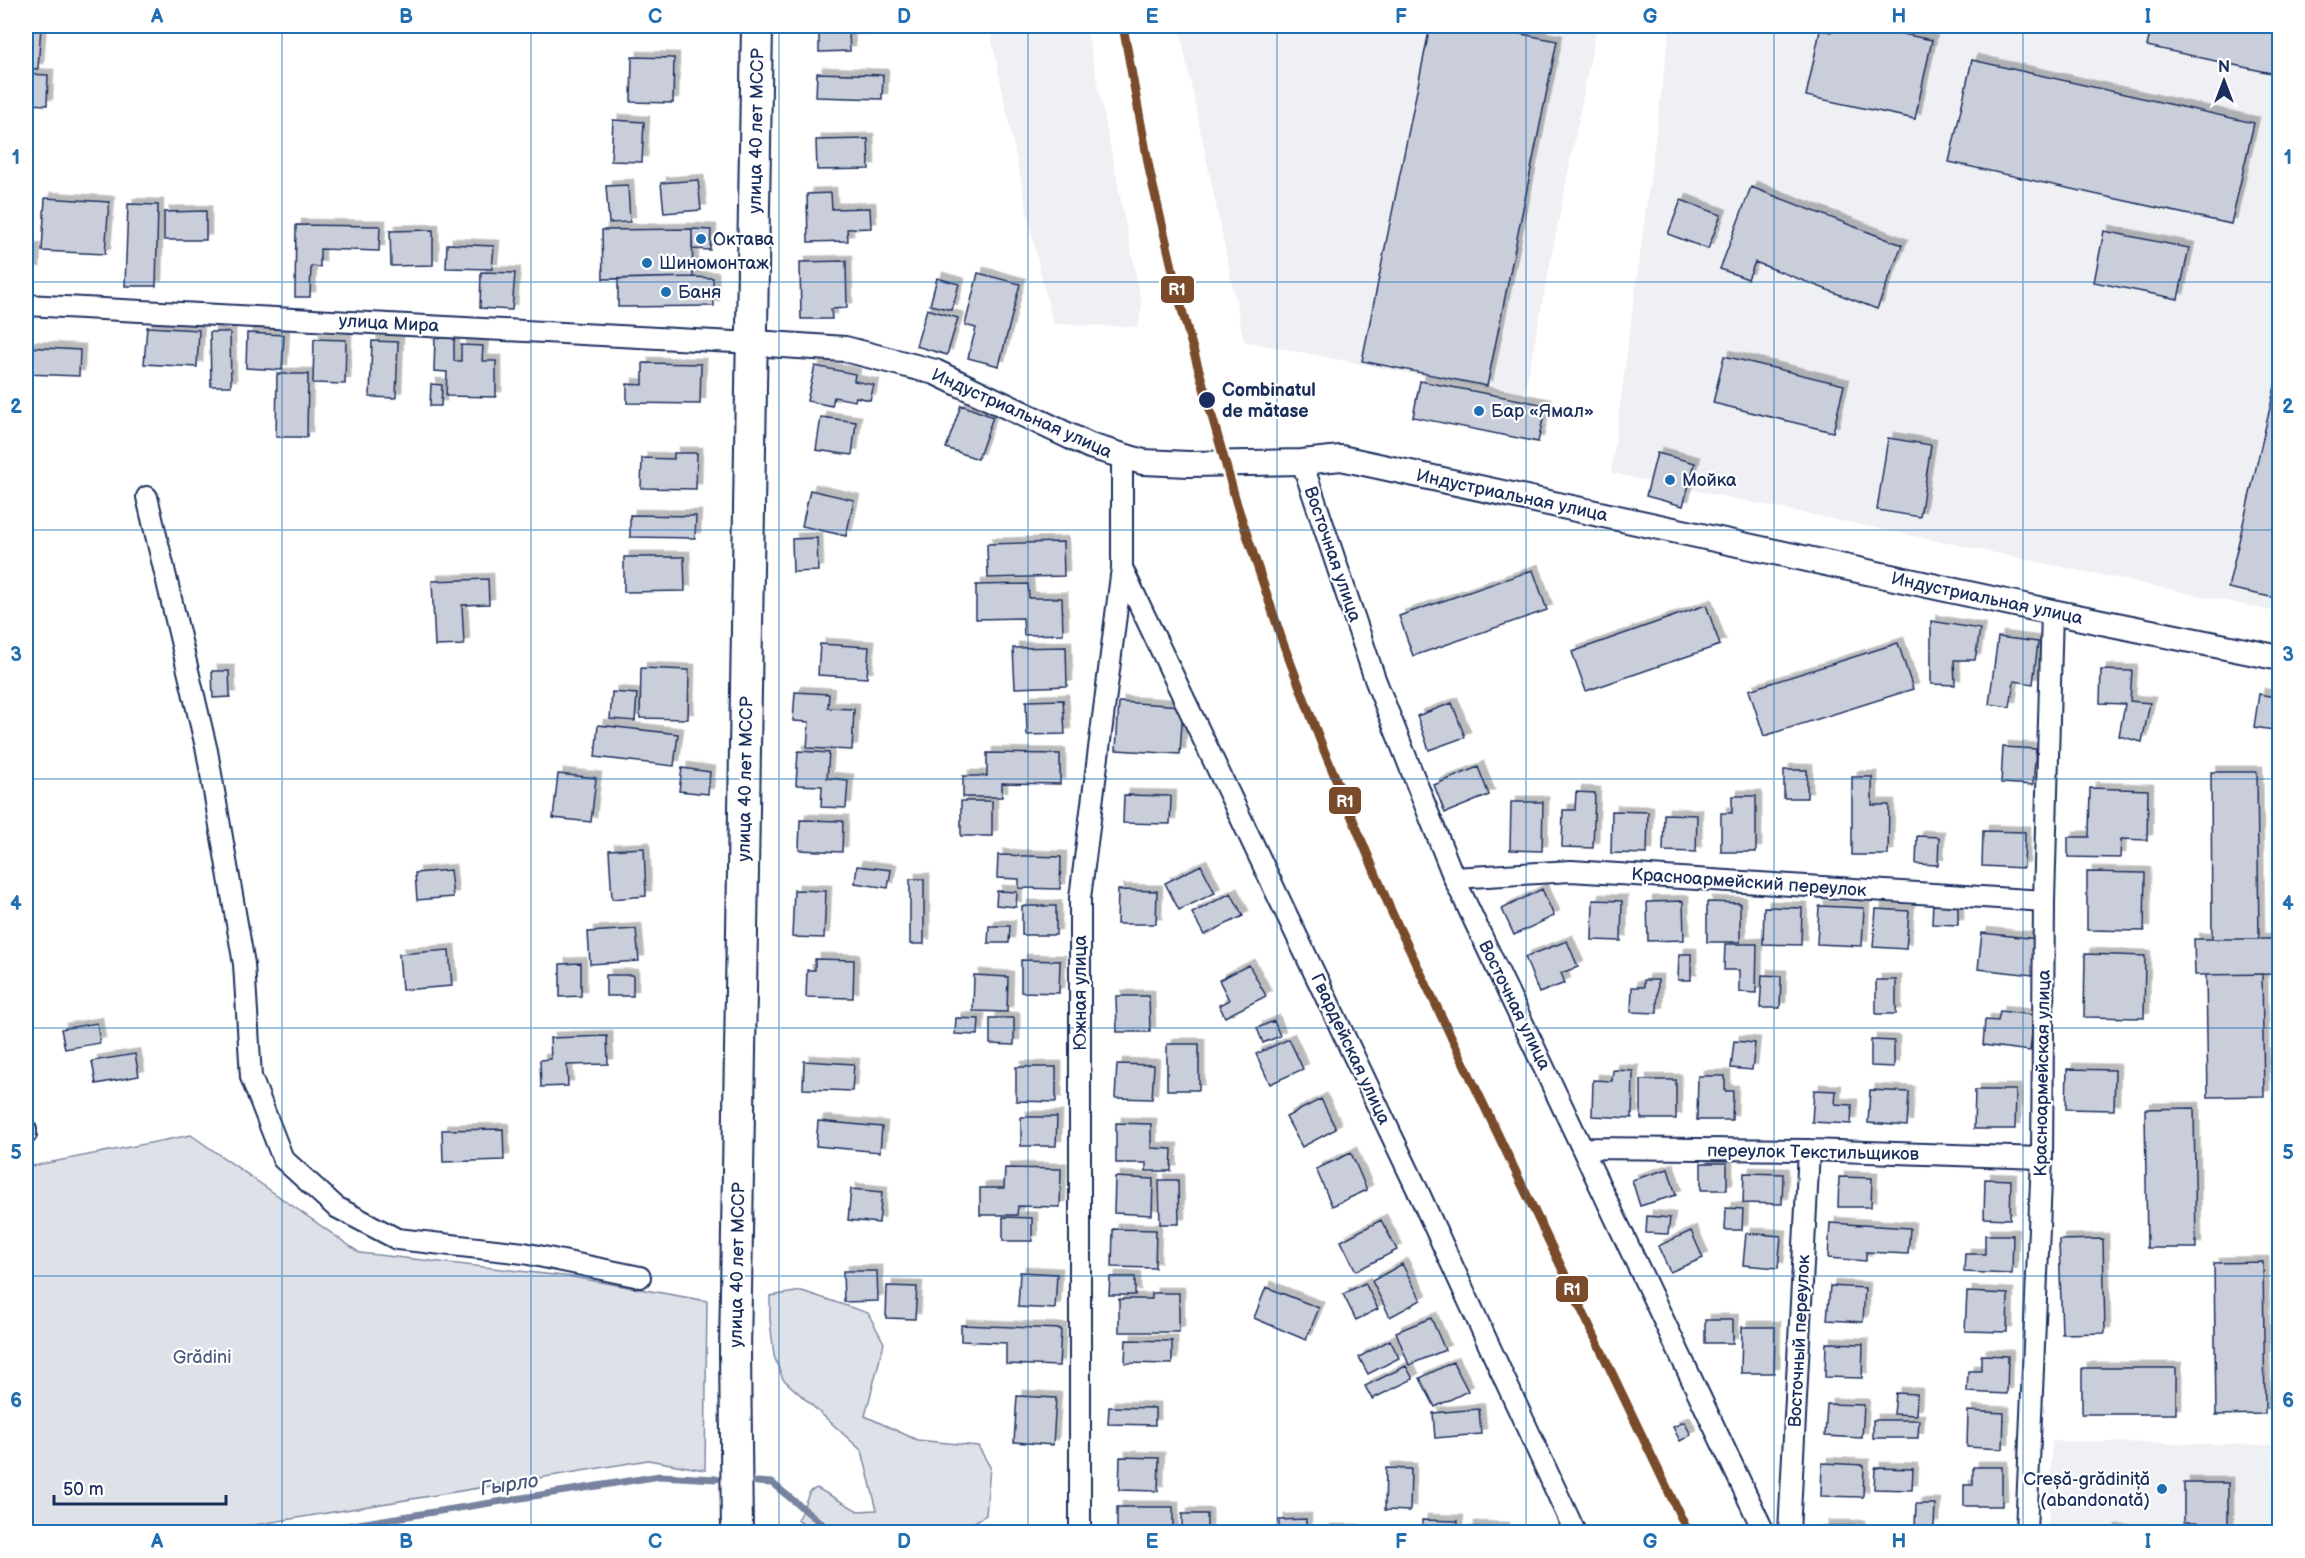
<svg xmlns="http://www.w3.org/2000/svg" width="2305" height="1558" viewBox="0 0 2305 1558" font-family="'Balsamiq Sans',sans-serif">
	<defs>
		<filter id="shadow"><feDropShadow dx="5.5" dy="-5.5" stdDeviation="0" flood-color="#0004"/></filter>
	</defs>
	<rect width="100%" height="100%" fill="#fff"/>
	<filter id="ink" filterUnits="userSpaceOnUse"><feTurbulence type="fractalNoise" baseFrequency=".0167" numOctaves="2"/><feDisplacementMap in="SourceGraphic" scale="12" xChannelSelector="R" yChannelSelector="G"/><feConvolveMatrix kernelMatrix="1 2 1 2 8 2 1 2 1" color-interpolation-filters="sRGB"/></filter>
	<g filter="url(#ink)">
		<path fill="#eff0f4" d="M989 26H1086L1142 305 1138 327 1053 324 1036 254Z
			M1179 26H1597L1524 396 1244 341Z
			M1670 26H2279V612L1611 473Z
			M2052 1441 2272 1445 2275 1532H2048Z"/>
		<path fill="#dee1e7" stroke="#7c88a2" stroke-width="1.5" d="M191 1135 360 1253 572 1277 707 1301 705 1470 648 1460 212 1532H26V1167Z
			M802 1291 868 1313 884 1343 865 1416 917 1440 978 1446 990 1467 986 1515 958 1532H809L798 1519 810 1491 817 1488 858 1511 877 1510 862 1451 783 1379 774 1356 770 1320V1296Z"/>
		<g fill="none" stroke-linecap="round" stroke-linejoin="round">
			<path stroke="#77839f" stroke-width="7" d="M757 1482 772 1483 832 1532
				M308 1532 660 1476 716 1479"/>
		</g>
		<path fill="#caceda" stroke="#1b2f5e" stroke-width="1.5" filter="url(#shadow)" d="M26 26H41L38 69 26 68Z
			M819 26H880L881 33 849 34 850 51 819 52Z
			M1430 26H1480L1557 41 1487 386 1362 361Z
			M1798 26H1832L1831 32Z
			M1821 26H1864L1932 40 1915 119 1806 96Z
			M2152 26H2280V75L2147 46Z
			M632 57 674 58 673 103 631 102Z
			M1972 60 2254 123 2231 224 1949 162Z
			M817 73 883 75 882 99 816 97Z
			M26 74 48 75 47 105 26 104Z
			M613 120 644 122 642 162 611 161Z
			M868 139 869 169 817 170 816 140Z
			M698 180 701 210 664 213 661 183Z
			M628 185 630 222 609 223 606 186Z
			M1751 187 1902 245 1877 309 1755 262 1748 279 1720 269Z
			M831 193 832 209 870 208 871 228 847 229 848 241 808 242 807 194Z
			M45 198 109 202 105 254 42 251Z
			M1681 200 1721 215 1708 249 1668 234Z
			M128 204 158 205 156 286H125Z
			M206 211V240H164V212Z
			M296 225 380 226 379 251 320 249V267L311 266 310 297H295Z
			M692 229 693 277 603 279 602 230Z
			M692 229 711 230 710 250 692 249Z
			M433 230V265L391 266 390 231Z
			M2104 231 2189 248 2178 299 2094 282Z
			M447 244 494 246 492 269 446 268Z
			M26 249H35L34 272 26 271Z
			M846 261 847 308 831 309 832 319H801L800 262Z
			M481 272 515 273 512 310 480 308Z
			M978 273 1020 284 999 366 968 358 976 328 965 325Z
			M693 277 713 278 714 306 618 307V279Z
			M937 278 959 284 952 310 930 305Z
			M927 309 958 318 947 355 916 346Z
			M147 327 199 330 197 367 144 364Z
			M210 332H230L231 386H211Z
			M247 333 284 335 282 370 246 368Z
			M435 338H454V361H461V345L483 346 482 361H496V397L446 396 447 372 434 371Z
			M314 339 346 340 345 384 313 383Z
			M372 341 398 342 396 398 370 397Z
			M26 347 80 350 79 376 26 374Z
			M1724 356 1844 385 1833 432 1713 403Z
			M643 363 701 364 700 404 627 403V384L643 385Z
			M2280 365V599L2228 588Z
			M815 366 855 374 854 381 874 385 870 400 856 397 855 401 834 397 832 406 807 401Z
			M277 374H308L307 437H276Z
			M1420 381 1546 405 1538 442 1413 417Z
			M431 384 442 385 441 406H430Z
			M961 405 993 417 978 459 946 448Z
			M821 417 856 422 852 455 816 450Z
			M1888 438 1931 445 1920 517 1877 510Z
			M674 453H697L696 489 641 488 642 458 674 459Z
			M1657 453 1695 463 1683 506 1646 496Z
			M810 490 854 500 846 536 802 526Z
			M630 515 696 516 695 538 630 537Z
			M817 538 818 571 793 572 792 539Z
			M1063 542 1064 576 988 578 987 544Z
			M624 557H684L685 591 624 592Z
			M1533 570 1547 610 1413 656 1399 616Z
			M488 579 489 604 462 605 464 645 435 646 432 581Z
			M1028 584 1029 598H1062L1063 634 1024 635 1023 618 976 619V585Z
			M1706 605 1720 645 1586 691 1572 652Z
			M1931 621 1980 629 1975 660H1954L1955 685 1931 684Z
			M1998 637 2038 642 2033 684 2014 681 2010 707 1989 704Z
			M1898 643 1913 689 1764 736 1749 690Z
			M820 644 869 647 867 678 818 675Z
			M1066 647 1067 686 1015 688 1013 648Z
			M641 668 689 670 688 719 640 718Z
			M2101 670 2132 671 2130 701 2150 703 2142 742 2119 736 2125 704 2100 703Z
			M212 671H229L230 697 213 698Z
			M612 692 637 694 635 721 610 719Z
			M795 692 829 694 828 708 854 709 852 750 807 748 809 722 793 721Z
			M2259 694 2280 698V731L2254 727Z
			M1063 700 1065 734 1027 735 1026 701Z
			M1119 702 1183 706 1180 754 1116 750Z
			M1452 703 1465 737 1429 750 1417 716Z
			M598 725 678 734 674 766 595 757Z
			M2003 747 2036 749 2033 785 2001 783Z
			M798 751 829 753 827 778 848 780 846 808 821 807 822 786 796 785Z
			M987 753 1060 754V784L1002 783V797H963V776H987Z
			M1478 767 1489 795 1445 813 1434 785Z
			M682 768 710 772 708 794 679 791Z
			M1784 770H1807V798H1784Z
			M2211 772H2257L2259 939H2212Z
			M558 774 596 778 591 822 553 818Z
			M1852 777H1872V805H1889L1888 855H1852Z
			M2090 788 2148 790 2147 840 2121 839 2120 858 2068 857V837H2089Z
			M1576 792 1595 793 1593 848 1562 847 1563 810H1575Z
			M1124 795 1171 796 1170 824 1123 823Z
			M1732 796H1756V852H1721V813H1732Z
			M961 801H992V836H961Z
			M1511 802H1543L1542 851 1510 850Z
			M1612 811 1648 812 1647 854 1611 853Z
			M1664 814 1697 815 1696 852 1663 851Z
			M800 820 843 821 842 852 799 850Z
			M1983 831 2025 832 2024 868 1982 866Z
			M1917 836 1939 837 1938 865 1916 864Z
			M644 848 646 896 612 899 609 850Z
			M998 855 1061 857 1060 889 1019 888V879L997 878Z
			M1201 865 1215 893 1179 910 1165 883Z
			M857 866 891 870 888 888 855 883Z
			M450 870 453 897 417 900 415 873Z
			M2087 872 2145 873 2144 931 2087 930Z
			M910 879H924V944H910Z
			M1542 889 1554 916 1514 935 1502 909Z
			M794 890 826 891 824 938 792 937Z
			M1118 890 1157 891 1156 924H1117Z
			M997 891 1017 892 1016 907 996 905Z
			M1231 893 1243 916 1204 935 1192 913Z
			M1593 900 1622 901 1621 941 1592 940Z
			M1683 901 1684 940 1648 941 1647 902Z
			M1933 901H1958V925L1932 924Z
			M1707 902 1740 903V942H1707Z
			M1022 906H1056V935H1022Z
			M1819 906 1864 908 1862 946 1817 944Z
			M1764 907 1802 908 1801 945 1763 944Z
			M1876 909 1909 911 1906 949 1873 947Z
			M989 926H1010L1009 943H988Z
			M636 929 639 961 590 964 588 932Z
			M1982 933 2038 939 2033 975 1978 969Z
			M2194 939H2278V974L2195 975Z
			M1567 941 1578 967 1561 973 1565 983 1539 993 1525 957Z
			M1725 944H1757L1756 993 1739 992V970H1724Z
			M449 950 452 986 402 990 399 954Z
			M1679 954H1691V980H1678Z
			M2085 954 2145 956 2144 1018 2084 1017Z
			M815 959 854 960 853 998 806 997 807 970H815Z
			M1021 960 1060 961 1059 993 1021 992Z
			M581 963V996L560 997V964Z
			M1249 965 1266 996 1225 1017 1219 1005 1229 1000 1219 980Z
			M2262 974 2264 1096 2208 1097 2206 975Z
			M606 975H633V996H606Z
			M974 975 1008 977 1007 1012 973 1011Z
			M1762 975 1781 976 1780 1008H1760Z
			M1644 980H1658L1657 1013 1631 1012 1632 987H1644Z
			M1876 980H1896V1014H1876Z
			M1116 996H1149L1150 1032H1117Z
			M2000 1011 2034 1015 2030 1051 1983 1045 1985 1020 1998 1021Z
			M956 1018 979 1019 978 1035 955 1034Z
			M990 1018H1014V1045L990 1044Z
			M1274 1021 1280 1036 1263 1043 1257 1028Z
			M97 1023 100 1043 65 1049 61 1029Z
			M607 1036 608 1064 567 1065 568 1086 541 1087 540 1060 551 1059 550 1038Z
			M1289 1039 1303 1069 1270 1084 1256 1054Z
			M1871 1040 1894 1041V1067L1871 1066Z
			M1734 1041 1755 1043 1752 1070 1731 1068Z
			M1167 1044H1199V1090H1167Z
			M135 1054 139 1076 96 1084 92 1061Z
			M804 1061 854 1064 852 1091 803 1089Z
			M1117 1064 1154 1065 1152 1099 1115 1098Z
			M1016 1067H1056V1102L1016 1101Z
			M2067 1069 2115 1070 2114 1110 2066 1109Z
			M1613 1070 1633 1071 1632 1118 1592 1116 1593 1080 1612 1081Z
			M1698 1076H1725V1091H1733L1732 1120H1697Z
			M1641 1080H1676V1119H1641Z
			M1814 1090 1836 1091 1835 1104 1852 1105 1851 1124 1812 1122Z
			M1870 1090 1909 1092 1907 1126 1868 1123Z
			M1975 1090H2016L2015 1129H1974Z
			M1321 1099 1336 1129 1302 1147 1286 1117Z
			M2194 1108 2196 1248H2147L2145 1109Z
			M1021 1117H1057L1056 1146H1021Z
			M818 1121 882 1127 880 1152 816 1146Z
			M1116 1123 1151 1124V1148L1172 1149 1171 1171H1146V1163H1116Z
			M503 1129 504 1160 443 1162 442 1130Z
			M1351 1153 1367 1190 1332 1206 1316 1169Z
			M1701 1163H1727V1190H1701Z
			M1005 1168 1061 1169 1060 1207 1018 1206 1017 1215H980V1188H1004Z
			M1668 1169 1676 1195 1640 1206 1632 1180Z
			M1744 1173 1783 1174 1782 1204 1743 1203Z
			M1115 1177 1153 1179 1152 1215 1114 1213Z
			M1839 1177 1872 1178 1871 1207H1838Z
			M1985 1179 2011 1180 2010 1219 1984 1218Z
			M1159 1180H1178L1179 1224H1160Z
			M851 1189 882 1192 879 1223 848 1220Z
			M1726 1208 1743 1209 1742 1230H1725Z
			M1647 1216 1670 1218 1668 1234 1646 1233Z
			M1003 1217 1032 1218V1241H1003Z
			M1381 1220 1397 1250 1356 1271 1341 1241Z
			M1830 1223 1910 1228 1908 1254 1866 1252V1261L1828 1258Z
			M1113 1229 1156 1230 1155 1268 1112 1267Z
			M1691 1231 1703 1258 1670 1272 1658 1246Z
			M1746 1233 1781 1236 1778 1268 1743 1265Z
			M1985 1235H2013L2012 1274 1964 1272 1965 1254H1985Z
			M2103 1239 2105 1333 2062 1334 2059 1240Z
			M2263 1262 2265 1414 2216 1415 2214 1263Z
			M1402 1264 1421 1300 1390 1317 1372 1281Z
			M843 1271H877L878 1301 844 1302Z
			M1020 1272 1057 1274 1055 1309 1018 1307Z
			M1110 1277H1135V1295H1109Z
			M1365 1283 1378 1309 1356 1320 1343 1294Z
			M887 1286 917 1287 915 1319 886 1318Z
			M1830 1286 1865 1288 1863 1322 1827 1320Z
			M1266 1287 1319 1308 1306 1340 1254 1318Z
			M1967 1292 2008 1294 2007 1332 1965 1331Z
			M1152 1293H1179V1332H1119V1299H1152Z
			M1431 1318 1445 1350 1409 1365 1396 1332Z
			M1705 1320H1733V1343H1705Z
			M961 1325 1061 1329 1059 1366 1006 1364V1343L961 1341Z
			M1742 1327H1775L1774 1373H1741Z
			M1126 1340 1172 1341V1364L1125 1363Z
			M1390 1340 1399 1358 1368 1374 1359 1357Z
			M1826 1343 1863 1344 1862 1378 1825 1377Z
			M1981 1355 2008 1356 2007 1394 1967 1392 1968 1371H1981Z
			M1453 1362 1468 1391 1435 1407 1420 1378Z
			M1406 1366 1413 1379 1372 1399 1365 1386Z
			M2082 1368H2176V1414H2082Z
			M1896 1393 1917 1394 1916 1415 1894 1414Z
			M1017 1396 1056 1398 1053 1445 1014 1442Z
			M1827 1404 1864 1405 1862 1438 1825 1436Z
			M1109 1407 1155 1408V1425L1108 1424Z
			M1479 1409 1481 1434 1435 1438 1433 1413Z
			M1968 1411 2004 1413 2003 1449 1967 1447Z
			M1873 1420H1919L1918 1438H1873Z
			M1684 1422 1691 1435 1680 1441 1673 1427Z
			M1120 1457 1159 1458 1158 1491 1119 1490Z
			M1822 1463 1864 1465 1863 1497 1821 1496Z
			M1973 1467H2002V1506H1964V1485H1973Z
			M1386 1468 1411 1469 1410 1511 1385 1510Z
			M1875 1468 1913 1469 1912 1490 1874 1489Z
			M2184 1483H2228V1532H2259H2197V1522H2184Z
			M1916 1504H1935L1934 1527 1915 1526Z
			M1117 1507H1173V1532H1117Z
			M1182 1514H1207V1532H1182Z
			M1306 1519V1532H1279V1520Z
			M1422 1520 1458 1521 1457 1532H1422Z
			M1823 1526H1859V1532H1823Z
			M1469 1527 1504 1528 1503 1532H1469Z
			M1325 1530H1353V1532H1325Z
			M2110 1530H2157V1532H2110Z"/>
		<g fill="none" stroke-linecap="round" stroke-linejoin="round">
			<g stroke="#1b2f5e" stroke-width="24">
				<path id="minor" d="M26 305 753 343
					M1302 462 1375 679 1454 878 1764 1532
					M147 497 207 751 244 964 251 1077 283 1159 336 1207 397 1239 524 1253 640 1277
					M1122 568 1417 1189 1575 1532
					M1454 878 1571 871 2044 901
					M26 1130V1134
					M1584 1148 1809 1150 2042 1158
					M1080 1532V898L1122 568V457
					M1789 1532 1809 1150
					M2026 1532 2042 1158 2044 901 2052 612"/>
			</g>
			<g stroke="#1b2f5e" stroke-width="28">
				<path id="tertiary" d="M753 343 845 349 935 372 1090 446 1143 462 1189 464 1302 462 1341 458 2052 612 2280 658"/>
			</g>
			<g stroke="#1b2f5e" stroke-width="34">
				<path id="primary" d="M737 1532 735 1352 757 26"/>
			</g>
			<use href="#minor" stroke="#fff" stroke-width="20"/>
			<use href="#tertiary" stroke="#fff" stroke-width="24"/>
			<use href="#primary" stroke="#fff" stroke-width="30"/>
			<g stroke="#fff" stroke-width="14">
				<path id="rail-1" d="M1123 26 1150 173 1183 314 1238 508 1283 643 1323 748 1392 913 1688 1532"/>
			</g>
			<use href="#rail-1" stroke="#7a4b2a" stroke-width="9"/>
		</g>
	</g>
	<path fill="none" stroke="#1f6fb2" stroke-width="1.5" stroke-opacity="0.55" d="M282 26V1532M531 26V1532M779 26V1532M1028 26V1532M1277 26V1532M1526 26V1532M1774 26V1532M2023 26V1532M26 282H2280M26 530H2280M26 779H2280M26 1028H2280M26 1276H2280"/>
	<g fill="#1f6fb2" stroke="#fff" stroke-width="2">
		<circle cx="701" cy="239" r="6"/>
		<circle cx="647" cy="263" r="6"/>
		<circle cx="666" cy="292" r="6"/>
		<circle cx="1479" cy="411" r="6"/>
		<circle cx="1670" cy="480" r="6"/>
		<circle cx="2162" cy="1489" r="6"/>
	</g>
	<circle fill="#1b2f5e" stroke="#fff" stroke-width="2" cx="1207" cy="400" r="9"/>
	<g text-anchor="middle" stroke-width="4.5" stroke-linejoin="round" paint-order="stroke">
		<g font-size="18" fill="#1b2f5e" stroke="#fff">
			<text transform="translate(756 131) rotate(-89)" y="6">улица 40 лет МССР</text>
			<text transform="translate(389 323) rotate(3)" y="6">улица Мира</text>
			<text transform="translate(1022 413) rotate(24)" y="6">Индустриальная улица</text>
			<text transform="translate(1512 495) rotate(12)" y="6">Индустриальная улица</text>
			<text transform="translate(1333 554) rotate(71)" y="6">Восточная улица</text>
			<text transform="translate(1987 598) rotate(12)" y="6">Индустриальная улица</text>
			<text transform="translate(745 779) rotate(-89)" y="6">улица 40 лет МССР</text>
			<text transform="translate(1749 882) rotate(4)" y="6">Красноармейский переулок</text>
			<text transform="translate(1080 993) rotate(-90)" y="6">Южная улица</text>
			<text transform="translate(1515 1005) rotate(64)" y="6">Восточная улица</text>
			<text transform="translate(1351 1049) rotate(65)" y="6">Гвардейская улица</text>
			<text transform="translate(2042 1073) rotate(-89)" y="6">Красноармейская улица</text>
			<text transform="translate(1813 1152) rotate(1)" y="6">переулок Текстильщиков</text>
			<text transform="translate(737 1265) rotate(-89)" y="6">улица 40 лет МССР</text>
			<text transform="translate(1799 1341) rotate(-87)" y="6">Восточный переулок</text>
		</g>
		<g font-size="18" fill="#1b2f5e" stroke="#fff" text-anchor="start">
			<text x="713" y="245">Октава</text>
			<text x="659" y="269">Шиномонтаж</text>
			<text x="678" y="298">Баня</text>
			<text x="1491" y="417">Бар «Ямал»</text>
			<text x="1682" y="486">Мойка</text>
			<text x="2150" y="1485" text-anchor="end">Creșă-grădiniță<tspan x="2150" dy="21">(abandonată)</tspan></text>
		</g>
		<g font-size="18" font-weight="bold" fill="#1b2f5e" stroke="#fff" text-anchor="start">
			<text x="1222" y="396">Combinatul<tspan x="1222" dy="21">de mătase</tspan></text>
		</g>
		<g font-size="18" fill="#4c5c80" stroke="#fff">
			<text x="202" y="1363">Grădini</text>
		</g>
		<g font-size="20" font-style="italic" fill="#49597e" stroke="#fff">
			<text transform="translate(509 1484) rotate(-9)" y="7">Гырло</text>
		</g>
	</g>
	<g stroke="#fff" stroke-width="2">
		<rect x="1160" y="275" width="35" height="29" rx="6" fill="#7a4b2a"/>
		<rect x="1328" y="786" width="34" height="29" rx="6" fill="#7a4b2a"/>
		<rect x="1555" y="1275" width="34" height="28" rx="6" fill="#7a4b2a"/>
	</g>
	<g font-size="16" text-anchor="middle" font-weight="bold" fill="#fff">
		<text x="1177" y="295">R1</text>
		<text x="1345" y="807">R1</text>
		<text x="1572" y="1295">R1</text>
	</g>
	<rect width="2305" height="1558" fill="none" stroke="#fff" stroke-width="66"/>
	<g transform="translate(2224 81)" stroke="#ffffff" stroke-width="4.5" paint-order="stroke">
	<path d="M0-4.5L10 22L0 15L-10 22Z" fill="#1b2f5e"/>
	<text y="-9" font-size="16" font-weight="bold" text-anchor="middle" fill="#1b2f5e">N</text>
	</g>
	<path d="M54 1495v9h172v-9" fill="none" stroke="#1b2f5e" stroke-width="3"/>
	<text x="63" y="1495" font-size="18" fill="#1b2f5e" stroke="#ffffff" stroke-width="4.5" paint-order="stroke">50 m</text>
	<rect x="33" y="33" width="2239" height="1492" fill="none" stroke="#1f6fb2" stroke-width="2"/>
	<g font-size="20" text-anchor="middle" font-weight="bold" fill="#1f6fb2">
		<text x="157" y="23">A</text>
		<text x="406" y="23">B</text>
		<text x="655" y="23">C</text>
		<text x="904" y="23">D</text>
		<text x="1152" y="23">E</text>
		<text x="1401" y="23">F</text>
		<text x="1650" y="23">G</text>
		<text x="1899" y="23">H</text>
		<text x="2148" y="23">I</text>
		<text x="16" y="164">1</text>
		<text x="2288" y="164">1</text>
		<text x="16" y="413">2</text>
		<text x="2288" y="413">2</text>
		<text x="16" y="661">3</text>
		<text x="2288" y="661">3</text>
		<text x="16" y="910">4</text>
		<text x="2288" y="910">4</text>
		<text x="16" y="1159">5</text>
		<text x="2288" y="1159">5</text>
		<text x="16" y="1407">6</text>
		<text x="2288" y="1407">6</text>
		<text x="157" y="1548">A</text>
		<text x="406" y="1548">B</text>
		<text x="655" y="1548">C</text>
		<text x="904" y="1548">D</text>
		<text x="1152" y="1548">E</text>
		<text x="1401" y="1548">F</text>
		<text x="1650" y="1548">G</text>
		<text x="1899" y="1548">H</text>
		<text x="2148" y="1548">I</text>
	</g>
</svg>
